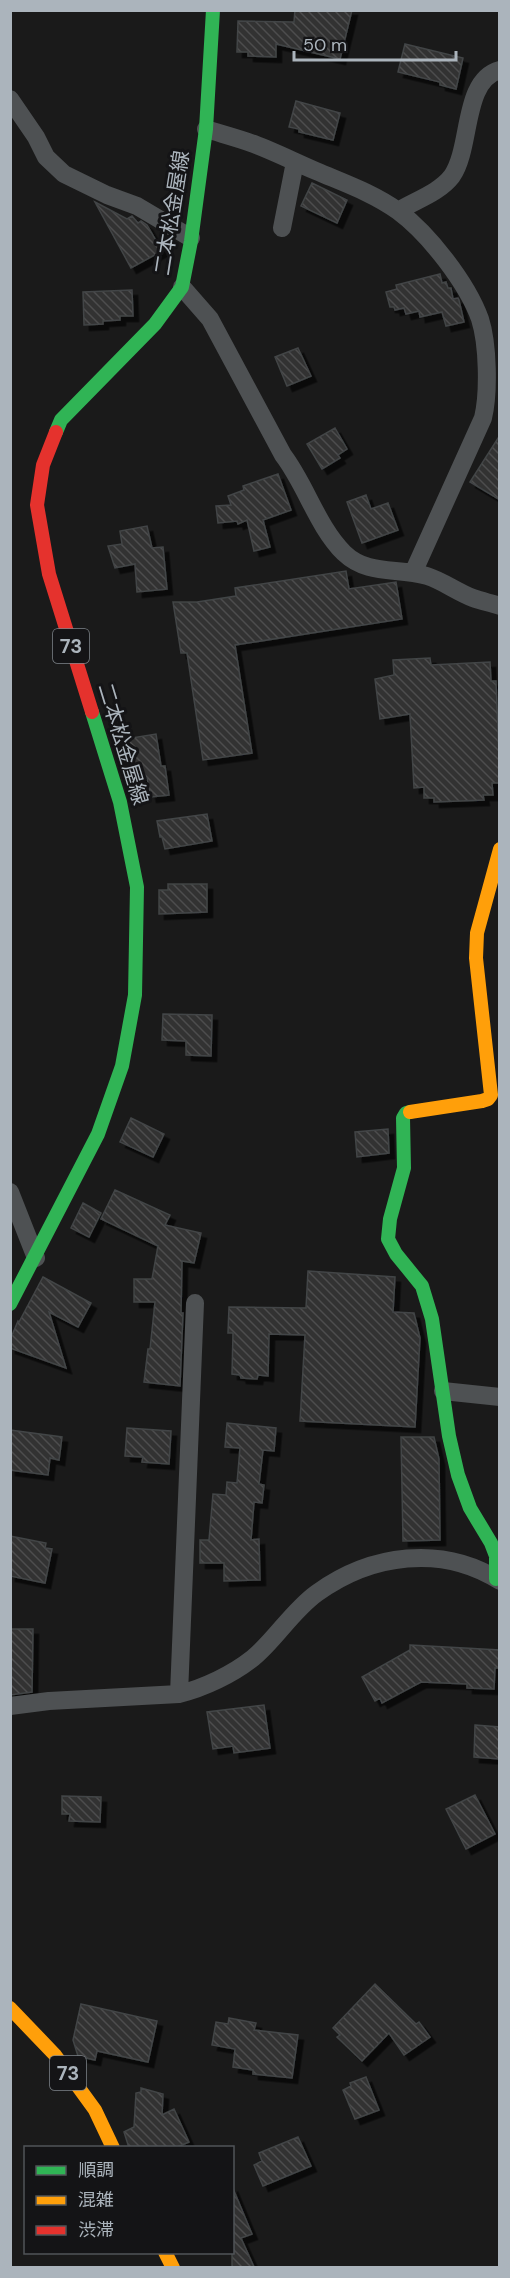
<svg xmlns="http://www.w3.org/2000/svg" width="510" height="2278" viewBox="0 0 510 2278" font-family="'DM Sans','Noto Sans JP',sans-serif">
	<defs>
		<pattern id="building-back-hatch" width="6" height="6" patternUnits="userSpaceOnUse" patternTransform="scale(1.5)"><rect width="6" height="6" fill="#323232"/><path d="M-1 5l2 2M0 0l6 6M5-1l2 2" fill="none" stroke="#4d4d4e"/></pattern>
		<filter id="shadow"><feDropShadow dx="5.5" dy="5.5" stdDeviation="0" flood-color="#0009"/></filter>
	</defs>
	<rect width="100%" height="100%" fill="#1a1a1a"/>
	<path fill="url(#building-back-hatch)" stroke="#424546" stroke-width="1.5" filter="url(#shadow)" d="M295 10H352L340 59 276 44V57L248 56V52H237L238 21 294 22Z
		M405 44 463 58 456 89 440 85V82L398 72Z
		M296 101 340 113 333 140 299 132V129L289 127Z
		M312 183 347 200 337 223 301 206Z
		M95 202 127 219 132 216 138 223 141 221 147 225 162 251 131 268Z
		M440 274 442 283 446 282 448 288H451L453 299 458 298 459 300 464 322 446 326 442 312 420 317 419 311 406 314 404 308 395 310 394 307H390L386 292 397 289 396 285Z
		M132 290 133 316H120V320L103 321V324L84 325 83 292Z
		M298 348 311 376 287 386 275 357Z
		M335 428 347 449 338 455 340 458 322 469 307 444Z
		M500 435V500L470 482Z
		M278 474 291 510 263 520 270 547 254 551 247 520 238 524 237 521 218 523 216 506 231 505 228 496 244 490 243 486Z
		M366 495 371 509 388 503 398 530 362 543 347 502Z
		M147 526 152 548 163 547 167 589 137 592 135 564 115 568 108 546 122 544 120 531Z
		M346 571 349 589 396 582 402 619 235 645 252 753 203 760 187 653H181L173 602H197L236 596 235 588Z
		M430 658 431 665 490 662 491 681H496L500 783H492L493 795H483L484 800 434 802V798H424V787L414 788 410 714 380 719 375 679 394 675 393 660Z
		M156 734 161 766H165L169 795 151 797 147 778 135 780 134 774 131 775 125 739Z
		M207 814 212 841 165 849 162 837H160L157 821Z
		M168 884H207V912L159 914V890H168Z
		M163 1014 212 1015 211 1056 186 1055V1041L162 1040Z
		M131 1118 164 1134 153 1157 120 1142Z
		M388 1129 389 1153 357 1157 355 1132Z
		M115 1190 170 1215 165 1225 201 1233 194 1263 182 1261 181 1313H183L180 1386 144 1382 148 1349H150L155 1302H134V1279H152L158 1246 101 1219Z
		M83 1203 101 1213 89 1237 71 1228Z
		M308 1271 395 1277 393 1312 414 1313 420 1338 415 1427 300 1421 305 1335 269 1334 268 1376 258 1375 257 1379 241 1378 240 1375 232 1374 233 1333H228L229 1307 306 1308Z
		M43 1277 91 1303 78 1327 49 1312 66 1368 10 1348V1340L18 1321 19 1322Z
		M227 1423 276 1428 274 1451 263 1450 259 1484 264 1485 262 1503 254 1502 251 1540 259 1539 260 1580 224 1581V1563H200V1540H209L213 1494 226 1495 227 1482 237 1483 240 1448 225 1447Z
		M127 1428 171 1431 169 1464 142 1462 143 1457 125 1456Z
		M10 1430 62 1437 59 1460 50 1458 48 1475 10 1470Z
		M401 1437H434L439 1459 440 1540 403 1541Z
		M10 1536 46 1543 45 1548 52 1549 45 1583 10 1576Z
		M10 1629H33L32 1692 10 1695Z
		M410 1645 500 1650V1668H495L494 1689 467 1688V1684L421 1682 382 1703 380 1698 375 1701 362 1677 410 1650Z
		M264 1705 270 1748 234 1753 233 1746 213 1749 207 1712Z
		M475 1725 500 1727V1759L474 1757Z
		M475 1795 495 1834 466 1849 446 1809Z
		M62 1796 101 1797 100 1822 69 1821 70 1814H62Z
		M375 1984 416 2024 419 2022 430 2037 404 2055 389 2033 362 2061 337 2037 340 2035 333 2028Z
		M81 2004 157 2021 148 2062 97 2051 95 2060 78 2056 73 2040Z
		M229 2018 256 2023 254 2030 298 2035 292 2078 253 2074V2070L233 2067 235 2049 212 2045 216 2022 228 2024Z
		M366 2077 379 2110 355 2119 343 2090 351 2086 350 2083Z
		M141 2088 163 2094 162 2115 174 2109 189 2142 175 2148H129L124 2132 134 2127 136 2093 141 2092Z
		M298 2137 311 2166 263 2186 254 2165 262 2161 259 2153Z
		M232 2186 252 2234 241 2238 254 2267H232Z"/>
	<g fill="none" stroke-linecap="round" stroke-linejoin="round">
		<path stroke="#4e5153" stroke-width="18" d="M10 99 36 137 46 157 64 174 107 195 137 206 191 238
			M206 129C222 134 238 138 254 144 275 152 295 162 316 171 344 183 373 193 398 211 429 234 467 283 480 319 488 344 489 393 483 418L413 573
			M398 211C416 200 439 193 452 176 472 147 462 80 500 70
			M282 228 295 162
			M182 287 210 319 283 455C306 485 317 526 344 553 368 576 397 567 427 576 443 581 457 592 473 598 481 601 491 603 500 606
			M10 1192 36 1258
			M443 1391 500 1397
			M179 1694 195 1303
			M10 1706 49 1701 179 1694C204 1688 233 1674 253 1658 276 1639 292 1611 317 1593 371 1554 442 1544 500 1581"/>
		<path stroke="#30b455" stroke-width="14" d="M56 432 61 420 155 324 182 287 191 241 206 129 213 10
			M410 1112 406 1113 403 1118 404 1168 390 1219 388 1239 396 1254 422 1286 432 1319 449 1436 458 1475 470 1508 491 1543 496 1556V1579
			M10 1304 98 1134 122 1066 135 995 137 887 120 802 92 712"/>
		<path stroke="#ff9f0a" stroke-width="14" d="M410 1112 482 1101 488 1099 491 1095 476 958 477 933 500 849
			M10 2008 55 2055 95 2110 113 2148
			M165 2252 173 2268"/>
		<path stroke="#e5322d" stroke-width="14" d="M56 432 43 465 37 505 49 574 92 712"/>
	</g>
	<g text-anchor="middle" stroke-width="6" stroke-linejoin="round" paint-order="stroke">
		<g fill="#141416" stroke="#7e848a" stroke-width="1.5">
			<rect x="53" y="629" width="36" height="34" rx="4.5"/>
			<rect x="50" y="2056" width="36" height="34" rx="4.5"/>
		</g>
		<g font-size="20" font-weight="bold" fill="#abb4bc">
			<text x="71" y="653">73</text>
			<text x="68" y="2080">73</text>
		</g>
		<g font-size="21" fill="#abb4bc" stroke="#141416">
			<text transform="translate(172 213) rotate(-81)" y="7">二本松金屋線</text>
			<text transform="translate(123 744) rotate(73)" y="7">二本松金屋線</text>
		</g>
	</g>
	<rect width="510" height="2278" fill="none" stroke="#abb4bc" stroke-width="24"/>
	<rect x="24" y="2146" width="210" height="108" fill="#141416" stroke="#505458" stroke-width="1.5"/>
	<rect x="36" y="2166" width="30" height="9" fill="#30b455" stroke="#505458" stroke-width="1.5"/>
	<text x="78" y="2176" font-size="18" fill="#abb4bc">順調</text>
	<rect x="36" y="2196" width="30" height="9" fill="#ff9f0a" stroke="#505458" stroke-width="1.5"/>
	<text x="78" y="2206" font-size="18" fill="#abb4bc">混雑</text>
	<rect x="36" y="2226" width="30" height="9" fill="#e5322d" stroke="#505458" stroke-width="1.5"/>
	<text x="78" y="2236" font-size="18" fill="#abb4bc">渋滞</text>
	<path d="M294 51v9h162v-9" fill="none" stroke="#abb4bc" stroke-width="3"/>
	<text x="303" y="51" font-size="18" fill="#abb4bc" stroke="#141416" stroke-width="4.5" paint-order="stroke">50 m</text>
</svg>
